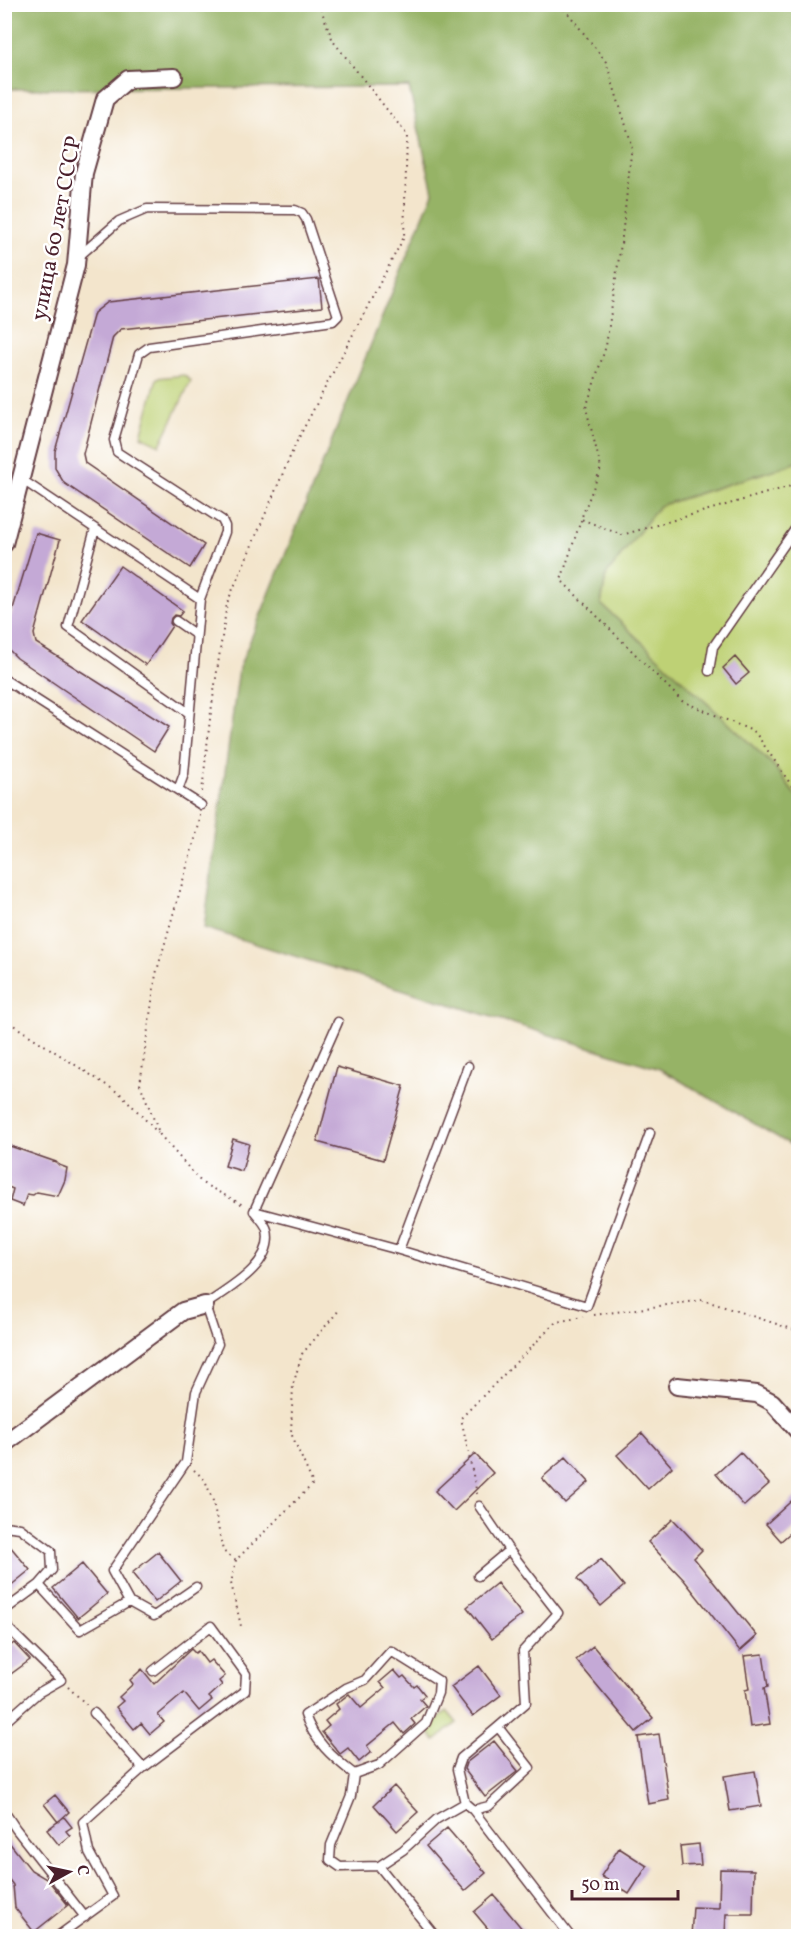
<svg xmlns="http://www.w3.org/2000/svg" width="803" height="1941" viewBox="0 0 803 1941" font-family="Vollkorn,serif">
	<rect width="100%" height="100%" fill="#fff"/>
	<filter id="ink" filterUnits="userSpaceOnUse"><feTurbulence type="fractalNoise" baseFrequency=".0167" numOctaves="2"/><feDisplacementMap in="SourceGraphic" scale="12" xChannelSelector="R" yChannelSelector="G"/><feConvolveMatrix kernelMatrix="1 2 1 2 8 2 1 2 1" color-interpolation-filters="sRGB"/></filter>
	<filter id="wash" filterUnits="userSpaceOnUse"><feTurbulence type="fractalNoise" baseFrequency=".008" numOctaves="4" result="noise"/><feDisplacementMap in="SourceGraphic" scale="24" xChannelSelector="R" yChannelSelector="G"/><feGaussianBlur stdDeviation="1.35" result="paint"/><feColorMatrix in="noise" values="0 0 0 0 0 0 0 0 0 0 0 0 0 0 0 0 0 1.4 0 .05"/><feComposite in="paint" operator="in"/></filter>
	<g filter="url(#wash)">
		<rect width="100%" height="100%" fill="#f3e5cc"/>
		<path fill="#bed174" stroke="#847850" stroke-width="1.5" d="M184 375 191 381 160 445 141 436 157 378Z
			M798 462V799L773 765 601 604 606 575 659 506Z
			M447 1711 457 1723 435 1741 426 1729Z"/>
		<path fill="#96b366" stroke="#706948" stroke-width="1.5" d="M4 5H798V462L659 506 606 575 601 604 773 765 798 799V1149L660 1069 204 928 239 668 433 192 409 87 5 89Z"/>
		<g id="blocks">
			<path fill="#c4a9d6" d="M319 279 322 307 121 329 113 337 83 454 85 463 204 545 190 568 64 483 55 468V451L94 313 108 302Z
				M36 533 60 540 34 634 36 643 169 727 154 751 17 658 7 648 5 635Z
				M120 566 183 611 179 616 174 615 171 618 170 623 172 626 146 665 82 620Z
				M735 657 749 673 736 684 723 668Z
				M337 1067 404 1086 383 1160 317 1142Z
				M233 1139 249 1144 242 1171 225 1166Z
				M4 1144 56 1162 59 1165 67 1168 65 1180 58 1196 37 1192 33 1195 27 1194 23 1206 10 1201 13 1189 8 1187 4 1181Z
				M642 1433 672 1467 648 1489 617 1455Z
				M740 1452 769 1484 744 1506 716 1474Z
				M475 1454 493 1473 454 1511 435 1491Z
				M566 1457 589 1482 565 1503 542 1478Z
				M798 1495V1526L781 1541 766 1524Z
				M673 1519 702 1550 694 1558 757 1636 740 1651 684 1580 648 1542Z
				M4 1539 30 1570 4 1591Z
				M158 1552 181 1581 155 1602 132 1573Z
				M601 1559 624 1586 601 1606 577 1579Z
				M82 1564 107 1594 78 1618 53 1588Z
				M497 1583 522 1615 492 1639 467 1607Z
				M14 1643 30 1660 4 1679V1651Z
				M593 1646 653 1718 636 1732 576 1660Z
				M191 1649 195 1653 198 1651 207 1663 211 1660 225 1676 219 1681 222 1685 209 1697 212 1700 199 1711 184 1693 158 1715 164 1722 150 1734 141 1723 134 1729 116 1707 123 1701 119 1697 133 1684 130 1680 142 1669 154 1684Z
				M763 1654 768 1687 764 1688 770 1724 750 1727 745 1690 749 1689 744 1656Z
				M479 1666 501 1695 473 1716 451 1687Z
				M394 1670 401 1678 404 1676 414 1687 417 1685 425 1695 420 1699 426 1706 411 1719 415 1724 404 1734 395 1723 367 1746 371 1752 359 1762 348 1748 340 1754 322 1732 329 1726 325 1721 339 1709 336 1704 349 1694 361 1708 385 1688 380 1682Z
				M659 1734 669 1800 648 1804 638 1737Z
				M494 1741 518 1771 485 1797 464 1769 466 1763Z
				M755 1771 761 1806 730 1811 724 1776Z
				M394 1786 418 1812 397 1831 374 1805Z
				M55 1795 69 1812 58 1822 44 1804Z
				M64 1817 72 1827 66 1831 70 1836 59 1845 47 1830Z
				M447 1828 486 1873 465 1891 426 1846Z
				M4 1836 31 1870 48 1880 68 1905 34 1932 15 1908 13 1885 4 1873Z
				M699 1844 701 1865 682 1866 680 1846Z
				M619 1848 647 1866 629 1894 601 1876Z
				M720 1869 754 1870 753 1914H726L725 1936H691L693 1907 719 1908Z
				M494 1895 528 1936H494L474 1912Z"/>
		</g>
	</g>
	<g filter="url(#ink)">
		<use href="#blocks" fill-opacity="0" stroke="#633d43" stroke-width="1.5"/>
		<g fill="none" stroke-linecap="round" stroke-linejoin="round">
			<g stroke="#633d43" stroke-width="11">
				<path id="service" d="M77 258 119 221 147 209 295 210 302 213 306 219 338 316 333 321 149 347 139 354 114 440 117 452 222 520 225 526V532L200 599
					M21 479 200 599 184 774 178 790
					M95 529 68 627 189 713
					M176 621 196 635
					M709 671 713 647 798 525
					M4 679 201 805
					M254 1211 399 1250 587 1306 650 1133
					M254 1211 338 1022
					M399 1250 468 1066
					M4 1526 20 1528 51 1551 52 1570 39 1585
					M478 1576 509 1550 479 1506
					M129 1602 112 1571 186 1462 196 1392 218 1344 205 1305C228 1289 275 1264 267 1230 266 1224 258 1216 254 1211
					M4 1606 9 1607 39 1585 80 1630 129 1602 154 1616 196 1587
					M4 1624 61 1680 38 1693 4 1723
					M391 1651 439 1681 438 1693 426 1723 379 1765 354 1774C332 1757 314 1741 305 1715L346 1688 365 1680Z
					M498 1727 526 1703 523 1651 558 1613 509 1550
					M143 1768 245 1691 246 1674 211 1626 153 1671
					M354 1774 351 1796 331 1845 330 1860 340 1867 379 1866 403 1850 437 1819 465 1803 473 1810 570 1936
					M465 1803 457 1769 461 1758 498 1727 530 1768 489 1806 473 1810
					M4 1811 16 1829 85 1917
					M379 1866 435 1936
					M4 1930 10 1936
					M58 1936 113 1896 89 1852 83 1822 143 1768 94 1713"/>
			</g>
			<g stroke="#633d43" stroke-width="20">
				<path id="minor" d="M4 544 76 265 84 173 105 99 128 79 174 77
					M677 1386 757 1394 772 1402 798 1431
					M4 1444 183 1311 205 1305"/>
			</g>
			<path stroke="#633d43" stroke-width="2" stroke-dasharray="1.5 4.5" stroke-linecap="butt" d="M561 4 606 62 632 145 622 237 606 346 586 408 601 468 581 519 622 535 798 484
				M581 520 561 580 682 701 755 732 798 795
				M202 792 210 719 227 603 296 443 404 237 407 135 333 41 319 4
				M200 815 199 825 156 974 140 1084 160 1135 202 1183 243 1205
				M4 1019 122 1095 158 1133
				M594 1315 703 1300 798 1331
				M194 1470 205 1480 213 1501 223 1551 236 1560 313 1484 291 1433 293 1385 302 1354 340 1309
				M477 1494 461 1418 556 1322 583 1317
				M236 1560 231 1583 241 1626
				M68 1687 88 1706"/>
			<use href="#service" stroke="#fff" stroke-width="8"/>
			<use href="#minor" stroke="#fff" stroke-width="16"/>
		</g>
	</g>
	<g text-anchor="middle" stroke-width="5" stroke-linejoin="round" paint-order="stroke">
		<g font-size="22" fill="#4a1f2b" stroke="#fff">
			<text transform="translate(55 228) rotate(-79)" y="8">улица 60 лет СССР</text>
		</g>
	</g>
	<rect width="803" height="1941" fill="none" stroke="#fff" stroke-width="24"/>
	<g transform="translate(69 1872) rotate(82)" stroke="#ffffff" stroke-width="4.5" paint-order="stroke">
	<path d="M0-4.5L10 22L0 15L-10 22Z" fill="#4a1f2b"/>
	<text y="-9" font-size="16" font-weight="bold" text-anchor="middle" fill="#4a1f2b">С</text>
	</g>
	<path d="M572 1890v9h106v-9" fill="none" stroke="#4a1f2b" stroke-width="3"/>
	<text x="581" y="1890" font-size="18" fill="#4a1f2b" stroke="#ffffff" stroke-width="4.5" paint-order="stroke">50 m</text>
</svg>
